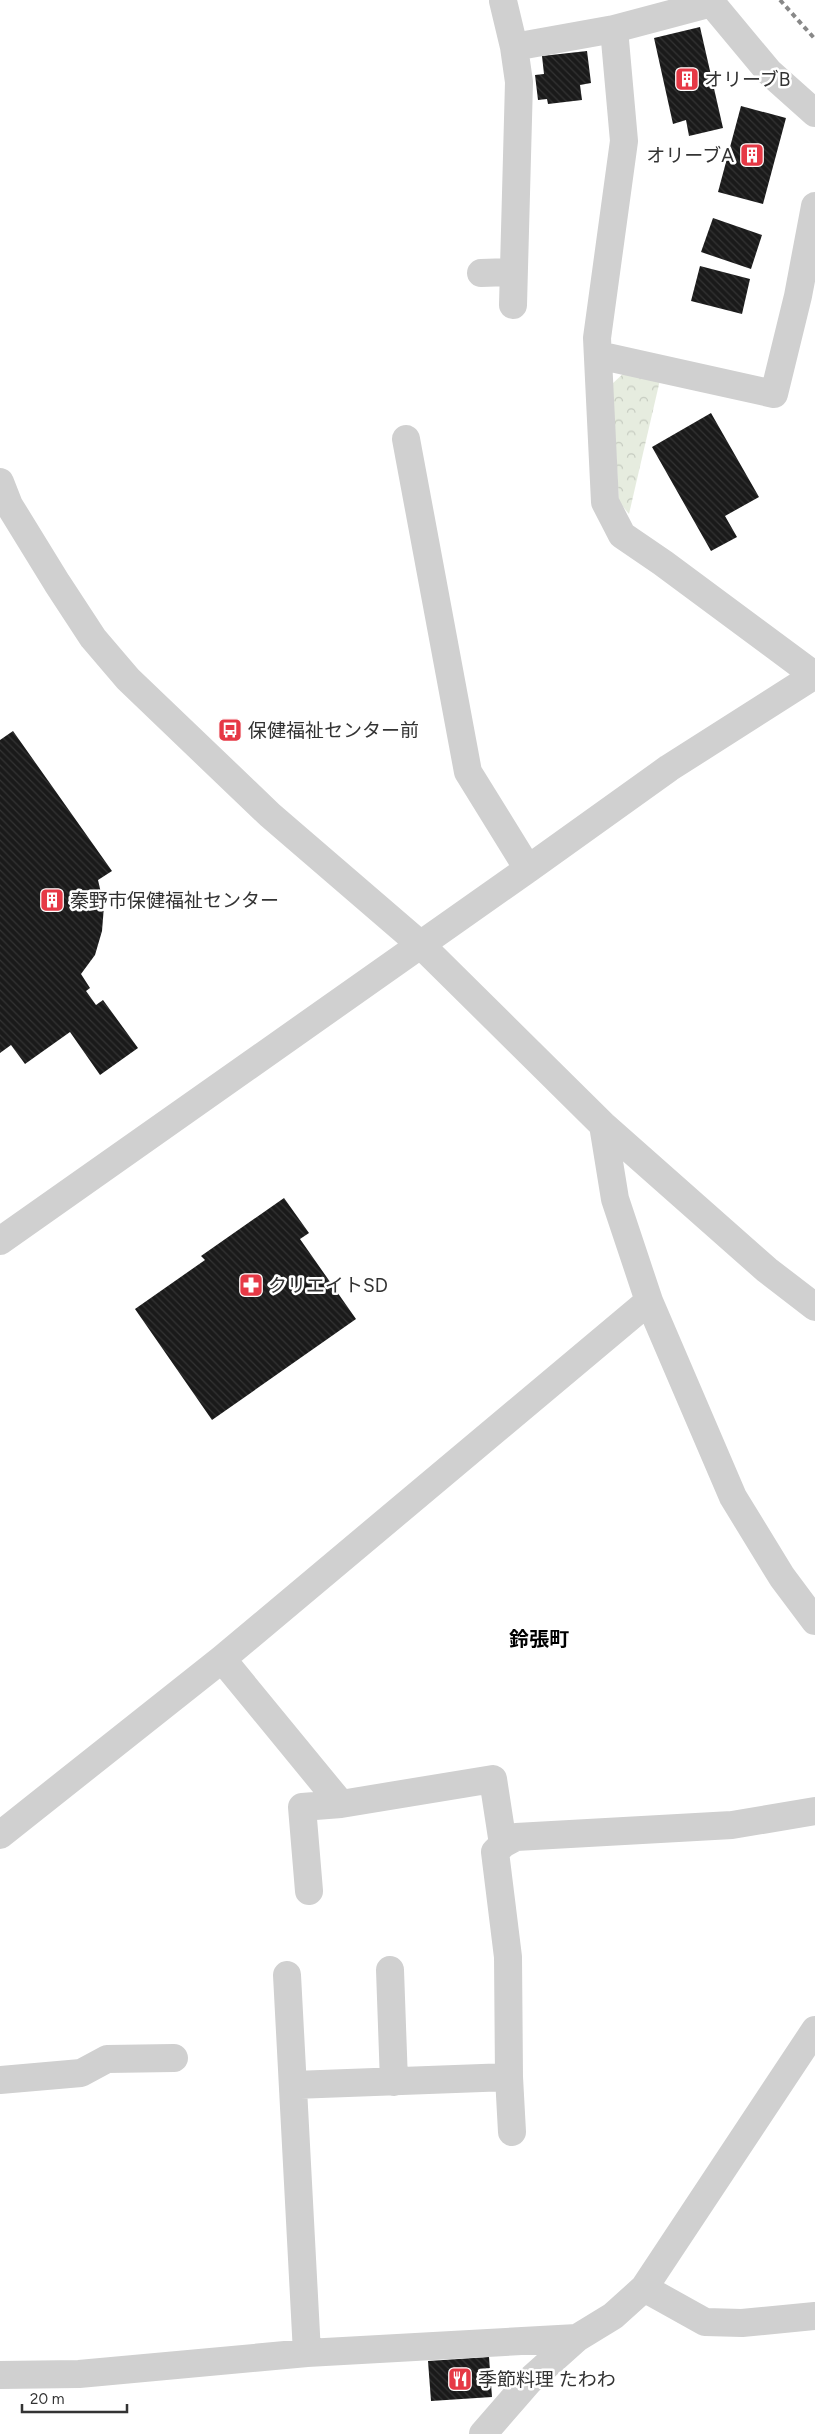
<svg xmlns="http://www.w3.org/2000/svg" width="815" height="2434" viewBox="0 0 815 2434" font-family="Figtree,'Noto Sans JP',sans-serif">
	<defs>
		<pattern id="park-crowns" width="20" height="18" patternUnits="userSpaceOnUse" patternTransform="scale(1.25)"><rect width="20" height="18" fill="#e6ecdf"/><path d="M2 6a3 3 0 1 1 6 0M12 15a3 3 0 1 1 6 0" fill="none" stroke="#c6cbc0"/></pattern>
		<pattern id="building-back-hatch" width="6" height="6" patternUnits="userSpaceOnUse" patternTransform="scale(1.25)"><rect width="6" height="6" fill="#1a1a1a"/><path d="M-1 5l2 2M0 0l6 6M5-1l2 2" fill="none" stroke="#333"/></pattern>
	</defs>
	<rect width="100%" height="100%" fill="#fff"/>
	<path fill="url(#park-crowns)" d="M625 372 660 380 629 514 619 502 612 384Z"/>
	<path fill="url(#building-back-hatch)" d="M700 27 723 128 689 136 686 120 673 124 654 38Z
		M587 51 591 83 580 85 582 100 548 104 547 99 538 100 535 75 544 74 542 56Z
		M741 106 786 118 763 204 718 192Z
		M713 218 762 235 751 269 701 252Z
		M700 266 750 279 742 314 691 301Z
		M711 413 759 497 725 516 737 537 711 551 652 447Z
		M13 731 112 871 98 880 104 906 102 931 95 955 81 974 90 988 86 991 96 1005 103 1000 138 1048 100 1075 70 1032 25 1064 11 1045 0 1053V740Z
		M284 1198 309 1233 300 1239 356 1319 212 1420 135 1309 205 1260 201 1256Z
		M489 2357 492 2397 431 2401 428 2361Z"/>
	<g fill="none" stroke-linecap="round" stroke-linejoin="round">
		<path stroke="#d0d0d0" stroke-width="28" d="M709 0 769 72 815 113
			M503 1 514 47
			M614 29 624 141 597 338 605 502 622 535 663 563 814 675
			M481 273 513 272
			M513 305 519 82 514 47 614 29 712 3
			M598 355 774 394 798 296 815 206
			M406 439 468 772 528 869
			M0 482 9 505 57 583 93 638 128 679 270 815 421 945 603 1125 767 1270 815 1307
			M603 1125 615 1199 649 1301 733 1497 782 1577 815 1621
			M0 1241 528 869 669 768 815 675
			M222 1659 341 1804
			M0 1835 222 1659 649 1301
			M309 1891 302 1807 341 1804 493 1779 503 1844
			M390 1970 394 2082
			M287 1975 307 2353
			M0 2080 81 2073 107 2059 174 2058
			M294 2085 509 2077
			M512 2132 509 2077 508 1957 495 1852 503 1844 516 1837 732 1825 815 1811
			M644 2288 705 2322 742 2323 815 2316
			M0 2375 79 2374 307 2353 577 2338
			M483 2434 529 2381 577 2338 613 2316 644 2288 815 2030"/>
		<path stroke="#888" stroke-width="4" stroke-dasharray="5 4" stroke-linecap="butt" d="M780 0 815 39"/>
	</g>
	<defs>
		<g id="building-square" transform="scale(1.25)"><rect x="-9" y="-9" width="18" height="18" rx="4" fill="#e63946" stroke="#fff"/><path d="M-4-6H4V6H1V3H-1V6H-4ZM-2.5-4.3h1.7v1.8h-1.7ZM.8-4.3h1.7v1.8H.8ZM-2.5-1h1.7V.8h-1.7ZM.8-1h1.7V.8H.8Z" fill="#fff"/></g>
		<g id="bus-square" transform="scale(1.25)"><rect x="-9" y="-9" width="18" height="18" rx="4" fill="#e63946" stroke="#fff"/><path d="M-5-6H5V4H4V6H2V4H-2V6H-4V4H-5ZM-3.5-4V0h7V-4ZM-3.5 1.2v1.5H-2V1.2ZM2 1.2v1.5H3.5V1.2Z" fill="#fff"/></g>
		<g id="pharmacy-square" transform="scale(1.25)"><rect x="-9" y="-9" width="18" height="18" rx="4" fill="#e63946" stroke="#fff"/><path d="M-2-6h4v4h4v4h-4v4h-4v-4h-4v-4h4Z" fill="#fff"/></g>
		<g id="restaurant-square" transform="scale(1.25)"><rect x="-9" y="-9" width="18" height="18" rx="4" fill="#e63946" stroke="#fff"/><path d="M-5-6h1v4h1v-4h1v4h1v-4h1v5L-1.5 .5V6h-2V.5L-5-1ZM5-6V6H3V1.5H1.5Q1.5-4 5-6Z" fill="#fff"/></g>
	</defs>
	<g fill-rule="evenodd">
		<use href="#building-square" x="687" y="79"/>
		<use href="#building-square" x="752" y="155"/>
		<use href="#bus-square" x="230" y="730"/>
		<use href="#building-square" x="52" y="900"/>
		<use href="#pharmacy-square" x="251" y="1285"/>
		<use href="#restaurant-square" x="460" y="2379"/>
	</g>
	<g text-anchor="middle" stroke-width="5" stroke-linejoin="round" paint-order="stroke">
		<g font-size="19" fill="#333" stroke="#fff" text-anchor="start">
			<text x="704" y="86">オリーブB</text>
			<text x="734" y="162" text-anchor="end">オリーブA</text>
			<text x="248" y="737">保健福祉センター前</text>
			<text x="70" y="907">秦野市保健福祉センター</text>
			<text x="268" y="1292">クリエイトSD</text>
			<text x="478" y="2386">季節料理 たわわ</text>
		</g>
		<g font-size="20" font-weight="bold" fill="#000" stroke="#fff">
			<text x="539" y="1646">鈴張町</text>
		</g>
	</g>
	<path d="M22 2404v8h105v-8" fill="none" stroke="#333333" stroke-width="2.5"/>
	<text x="30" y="2404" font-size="15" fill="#333333" stroke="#ffffff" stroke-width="4" paint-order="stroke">20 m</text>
</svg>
